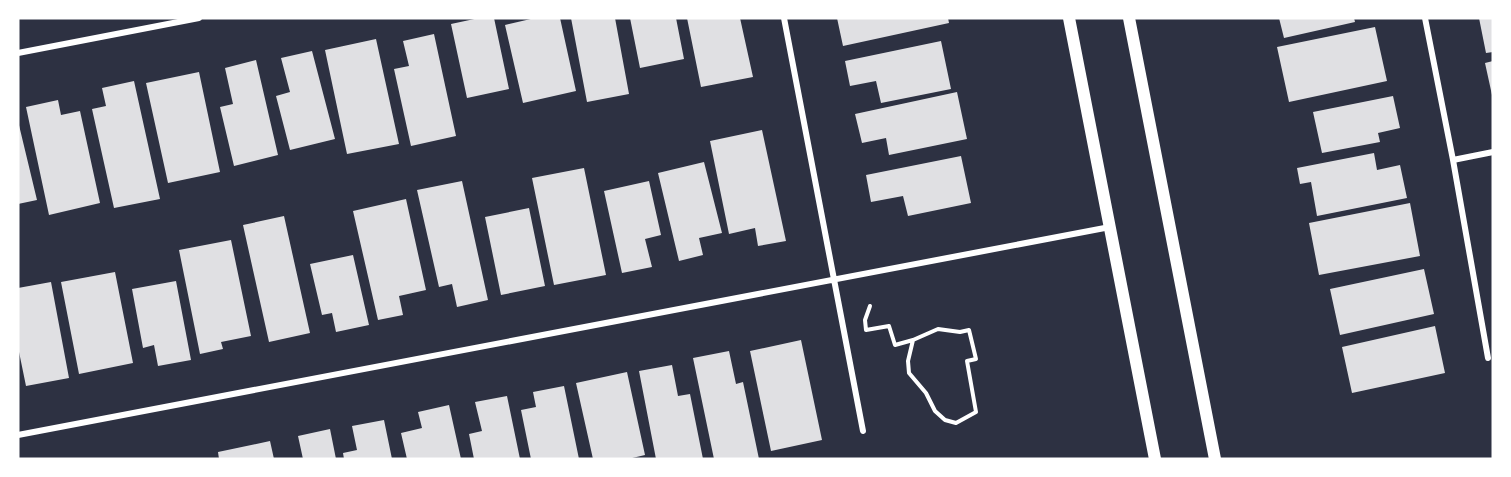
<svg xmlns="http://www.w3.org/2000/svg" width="1511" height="477" viewBox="0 0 1511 477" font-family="'PT Sans',sans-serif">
	<rect width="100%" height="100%" fill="#2d3142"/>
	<path fill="#e0e0e3" d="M479 18H494L509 89 467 98 451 24Z
		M535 18H560L576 91 523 103 505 25Z
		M571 18H615L629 94 587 102Z
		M630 18H676L684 59 640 68Z
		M687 18H740L753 77 701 87Z
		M837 18H948L949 23 843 46Z
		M1279 18H1354L1355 22 1284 38Z
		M1479 18H1493V52L1486 53Z
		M1375 27 1387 81 1289 102 1277 47Z
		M434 34 456 136 411 146 394 69 409 66 403 41Z
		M376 39 399 144 347 154 325 50Z
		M941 41 951 89 881 103 876 81 850 86 845 61Z
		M312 51 335 139 290 150 276 96 290 92 281 58Z
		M256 60 278 155 234 166 220 107 233 104 225 68Z
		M1493 61V95H1492L1485 63Z
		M199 72 220 172 168 183 146 83Z
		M134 81 160 199 114 208 92 109 106 106 102 88Z
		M957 92 967 139 889 155 886 138 862 143 855 114Z
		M1393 96 1400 128 1378 133 1380 142 1322 153 1313 112Z
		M58 100 61 115 80 111 100 203 49 215 26 107Z
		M18 121 37 200 18 204Z
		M762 130 786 241 758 246 755 228 729 234 710 141Z
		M1374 153 1377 170 1400 165 1407 198 1317 216 1311 182 1300 184 1297 168Z
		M961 156 971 203 908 216 903 196 871 202 866 175Z
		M704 162 722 233 699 238 703 255 679 261 658 173Z
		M584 168 606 275 554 285 532 178Z
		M462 181 488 300 457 307 452 284 439 287 417 190Z
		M649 181 661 235 645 239 652 267 622 273 604 191Z
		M406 199 426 290 399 296 403 315 378 320 353 211Z
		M1410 203 1420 256 1319 275 1309 223Z
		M529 208 545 286 501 295 485 217Z
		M284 216 310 333 269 342 243 225Z
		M231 240 251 336 221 342 223 349 200 354 179 250Z
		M353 255 369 325 336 332 332 313 322 315 310 264Z
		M1424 269 1434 314 1340 335 1330 289Z
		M115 272 133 363 79 374 61 282Z
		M176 281 191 360 158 366 154 345 143 348 132 289Z
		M51 282 69 378 26 386 18 347V288Z
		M1435 326 1445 373 1352 393 1342 347Z
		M801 340 822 440 771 451 750 351Z
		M729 351 736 384 743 382 759 459H714L693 358Z
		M672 365 678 396 690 394 703 459H656L639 371Z
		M627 372 645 455 628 459H593L576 383Z
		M564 386 579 459H531L521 410 536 407 533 392Z
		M507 396 520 459H474L469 434 482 431 475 402Z
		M449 405 461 459H407L401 433 422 428 418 412Z
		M384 420 392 459H344L343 453 357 450 352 426Z
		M330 429 336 459H303L298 436Z
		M270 441 274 459H219L218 452Z"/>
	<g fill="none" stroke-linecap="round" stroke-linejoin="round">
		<path stroke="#fff" stroke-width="4" d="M870 306 865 320 866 330 889 326 895 345 913 340 938 329 960 332 969 330 976 359 967 361 976 412 956 423 945 420 935 411 926 393 909 373 908 361 913 340"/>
		<path stroke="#fff" stroke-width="6" d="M784 18 863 431
			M1425 18 1453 160 1488 358
			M18 53 199 18
			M1453 160 1493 152
			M18 435 1110 227"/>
		<path stroke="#fff" stroke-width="12" d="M1069 18 1155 459
			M1129 18 1215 459"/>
	</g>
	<rect width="1511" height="477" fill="none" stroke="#ffffff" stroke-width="39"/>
</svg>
